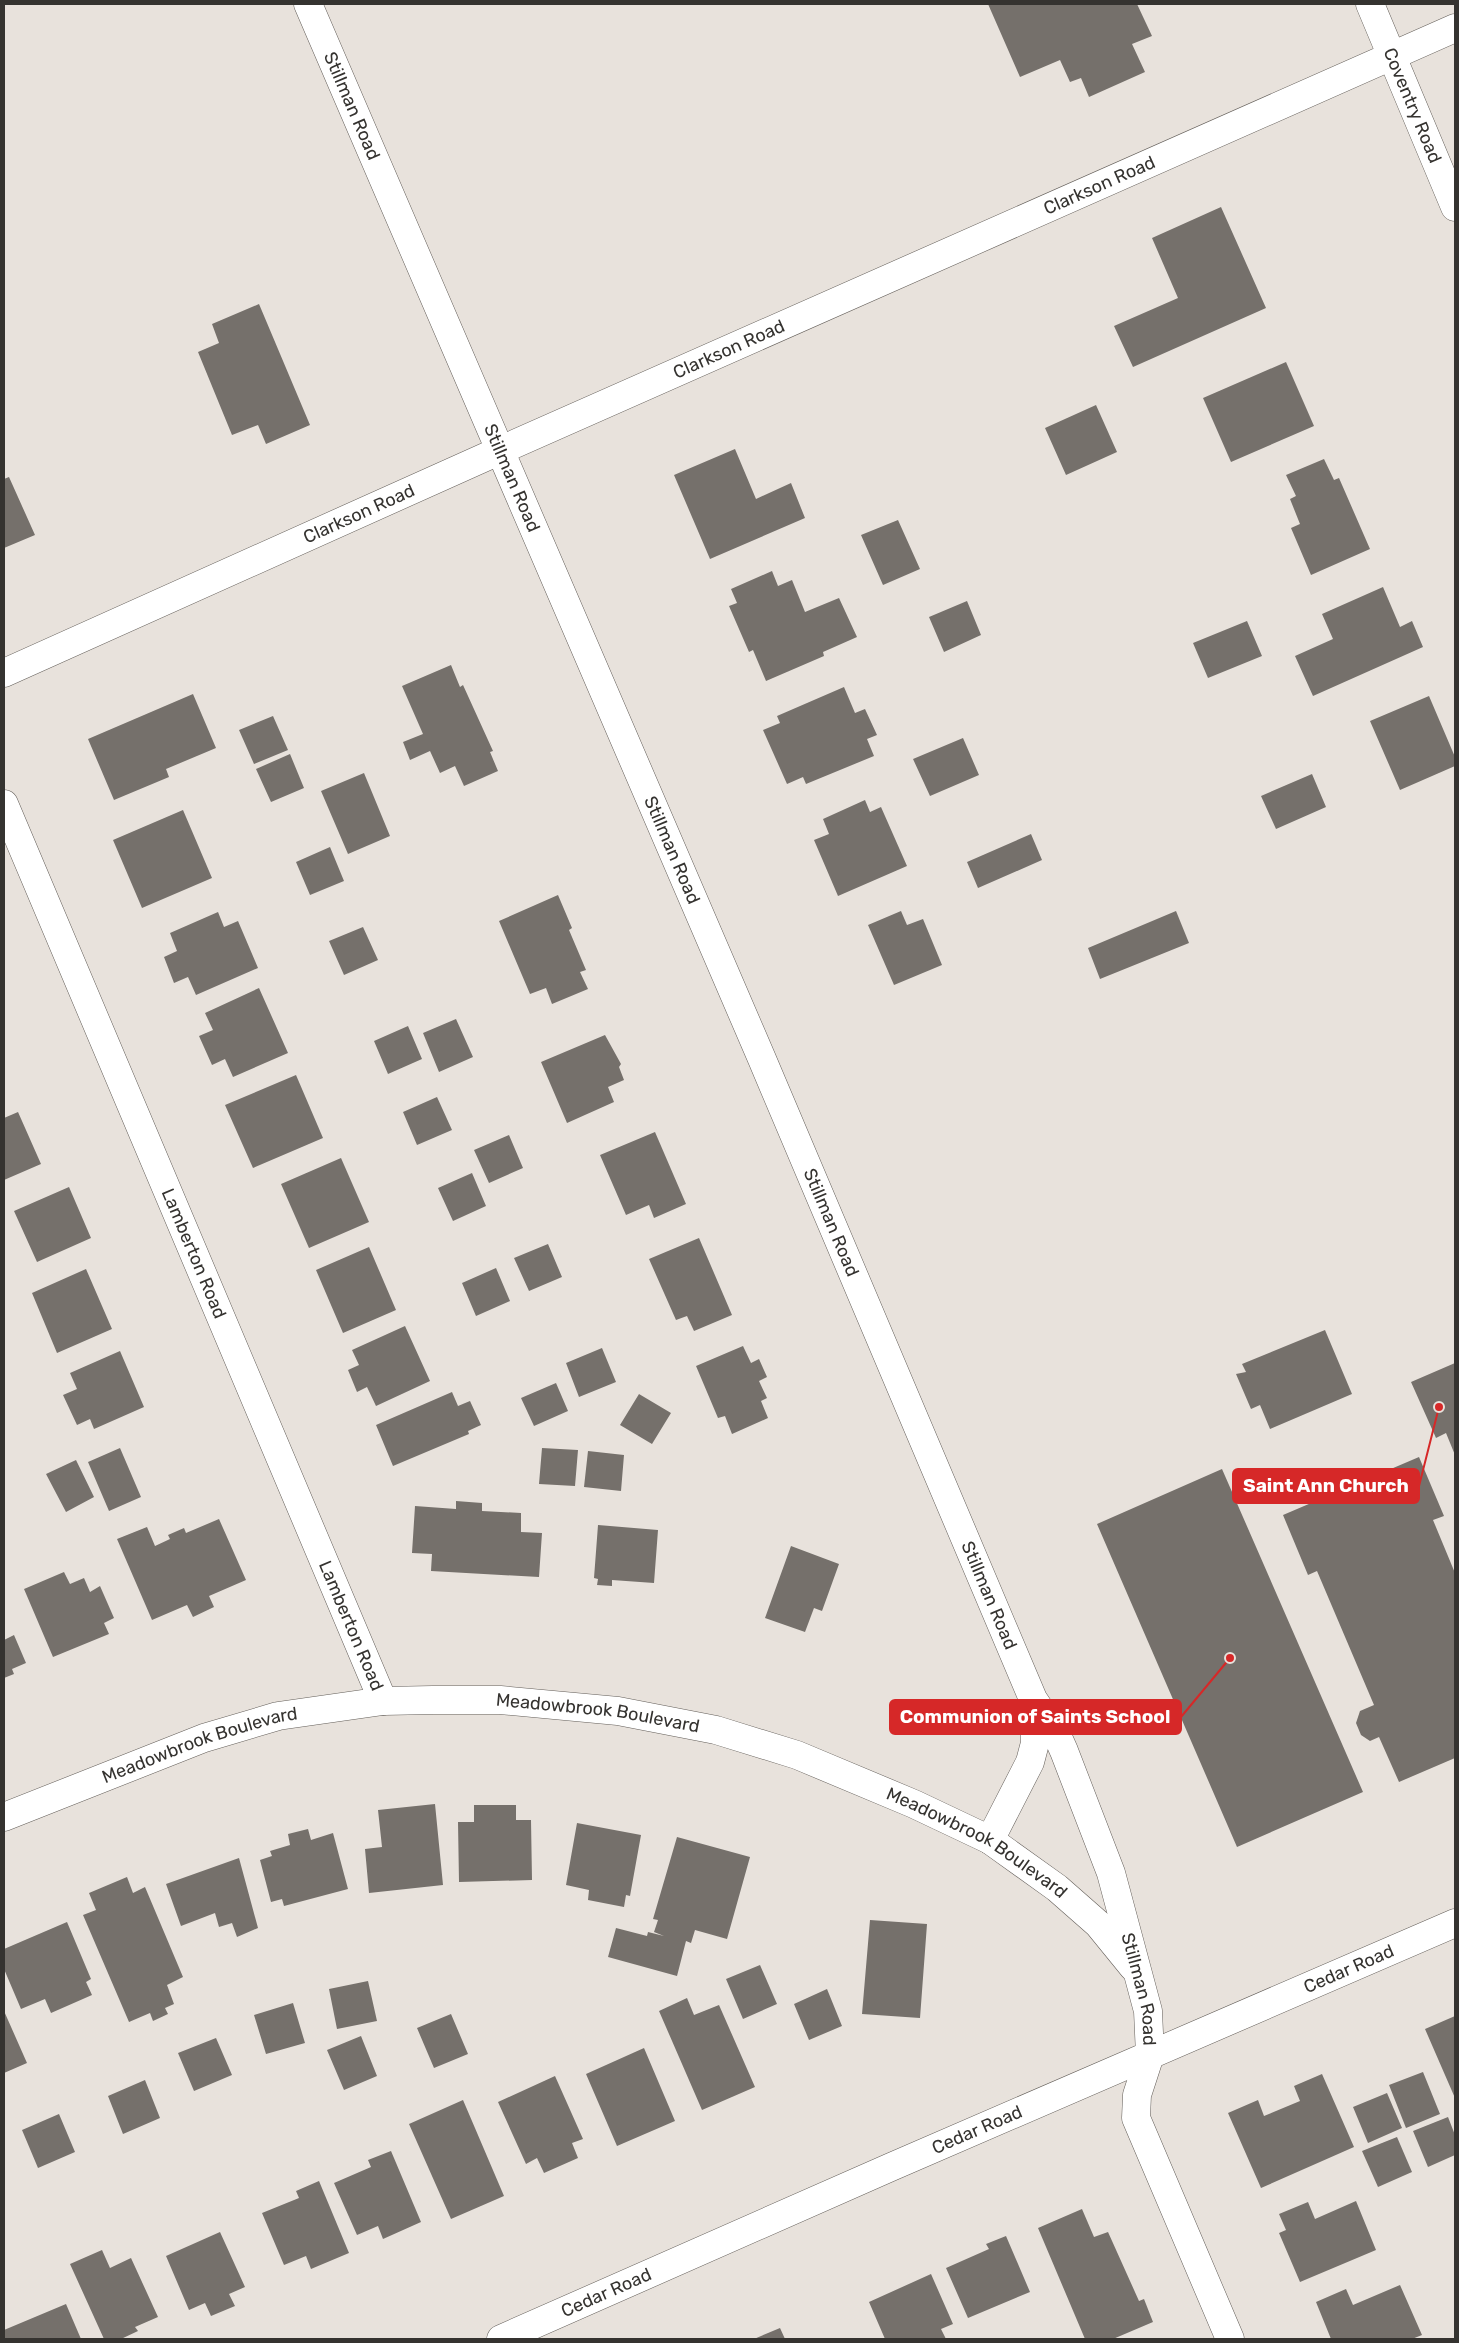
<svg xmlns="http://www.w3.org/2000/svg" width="1459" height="2343" viewBox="0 0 1459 2343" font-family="Rubik,sans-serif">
	<rect width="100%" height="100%" fill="#e8e2dc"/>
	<path fill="#75706b" d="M988 4H1137L1152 36 1132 44 1145 72 1089 97 1081 78 1070 82 1060 60 1020 77Z
		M1221 207 1266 308 1133 367 1114 326 1178 298 1152 238Z
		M259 304 310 425 266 444 258 425 232 435 198 352 219 343 212 324Z
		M1286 362 1314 426 1231 462 1203 398Z
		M1096 405 1117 452 1066 475 1045 428Z
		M735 449 756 499 791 483 805 518 710 559 674 475Z
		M1324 459 1334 480 1339 478 1370 549 1311 575 1291 528 1300 524 1290 499 1296 496 1286 475Z
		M9 477 35 535 4 548V479Z
		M898 520 920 569 883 585 861 535Z
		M772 571 778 586 792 580 805 612 839 598 857 637 823 652 824 656 766 681 753 650 749 652 729 606 737 603 731 589Z
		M1383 587 1400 627 1412 621 1423 647 1313 696 1295 656 1333 639 1322 614Z
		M967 601 981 635 944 652 929 617Z
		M1247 621 1262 656 1208 678 1193 643Z
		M451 665 460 687 463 685 493 751 490 752 498 771 464 786 455 766 440 773 430 751 410 760 403 742 423 734 402 686Z
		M844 687 855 713 865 709 877 735 867 739 874 756 806 784 803 777 787 784 763 730 780 723 777 716Z
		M193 694 216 748 166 769 169 777 114 800 88 739Z
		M1429 696 1455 757V766L1400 790 1370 721Z
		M273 716 288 750 254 764 239 730Z
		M963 738 979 775 930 796 913 759Z
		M290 754 304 788 271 802 256 769Z
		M364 773 390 836 348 854 321 791Z
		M1312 774 1326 807 1276 829 1261 796Z
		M865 800 870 812 881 807 907 866 838 896 814 840 829 834 823 819Z
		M183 810 212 878 142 908 113 840Z
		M1031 834 1042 860 978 888 967 862Z
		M330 847 344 881 310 895 296 862Z
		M558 895 572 928 569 930 586 970 580 972 588 989 552 1004 546 988 530 994 499 921Z
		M901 911 907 925 923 919 942 965 894 985 868 925Z
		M1176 911 1189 943 1100 979 1088 948Z
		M218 912 224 927 238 921 258 968 196 995 188 977 174 983 164 957 177 951 170 933Z
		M363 927 378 960 344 975 329 941Z
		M259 988 288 1053 233 1077 225 1059 212 1065 199 1036 213 1030 205 1013Z
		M456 1019 473 1057 439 1072 423 1033Z
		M408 1026 422 1059 388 1074 374 1041Z
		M605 1035 621 1064 619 1067 624 1080 608 1087 614 1102 567 1123 541 1062Z
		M296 1075 323 1138 253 1168 225 1105Z
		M437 1097 452 1130 417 1145 403 1112Z
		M18 1112 41 1164 4 1180V1118Z
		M655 1132 686 1204 654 1218 649 1205 626 1215 600 1155Z
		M509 1135 523 1168 489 1183 474 1150Z
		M341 1158 369 1222 309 1248 281 1184Z
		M472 1173 486 1206 453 1221 438 1188Z
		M69 1187 91 1238 37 1262 14 1211Z
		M699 1238 732 1315 694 1331 687 1316 676 1320 649 1259Z
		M548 1244 562 1277 529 1291 514 1258Z
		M369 1247 396 1310 343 1333 316 1270Z
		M496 1268 510 1301 476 1316 462 1283Z
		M86 1269 112 1329 57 1353 32 1293Z
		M405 1326 430 1381 376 1406 367 1387 357 1392 348 1370 359 1365 352 1350Z
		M1325 1330 1352 1394 1270 1429 1260 1405 1251 1409 1236 1374 1246 1372 1242 1364Z
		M743 1346 751 1363 759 1359 767 1377 759 1381 767 1398 761 1401 768 1418 732 1434 725 1416 718 1418 696 1366Z
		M602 1348 616 1382 579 1397 566 1363Z
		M120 1351 144 1407 94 1429 90 1419 77 1425 63 1395 77 1389 70 1373Z
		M1455 1363V1455L1446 1433 1436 1438 1411 1382Z
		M556 1383 568 1411 534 1426 521 1398Z
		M452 1392 458 1406 470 1401 481 1425 468 1431 469 1434 393 1466 376 1425Z
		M639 1394 671 1413 652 1444 620 1425Z
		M120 1448 141 1497 109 1511 88 1462Z
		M542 1448 578 1450 575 1486 539 1484Z
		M588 1451 624 1455 621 1491 584 1487Z
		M1419 1457 1444 1516 1433 1520 1455 1573V1758L1399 1782 1379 1737 1370 1741 1361 1735 1356 1723 1360 1711 1374 1705 1317 1571 1308 1575 1283 1515Z
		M76 1460 94 1497 66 1512 46 1474Z
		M1222 1469 1363 1792 1237 1847 1097 1524Z
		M456 1501 482 1503V1511L521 1513V1532L542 1533 539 1577 431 1571 432 1554 412 1553 415 1506 456 1509Z
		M219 1519 246 1580 209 1596 214 1607 193 1617 187 1605 152 1620 117 1539 147 1527 155 1546 170 1539 168 1535 184 1528 186 1533Z
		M598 1525 658 1530 654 1583 612 1580V1586L597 1585 598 1579 594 1578Z
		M791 1546 839 1564 822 1611 814 1608 805 1632 765 1618Z
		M64 1572 70 1584 84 1578 90 1592 100 1586 114 1618 104 1623 109 1634 53 1657 24 1589Z
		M14 1635 26 1663 12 1669 14 1674 4 1678V1640Z
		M435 1804 443 1885 369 1893 365 1849 382 1847 378 1810Z
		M474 1805H516V1820H531L532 1880 459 1882 458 1822H474Z
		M577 1823 641 1835 630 1896 626 1895 624 1907 588 1900 589 1890 566 1885Z
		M308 1829 311 1840 333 1833 348 1889 284 1906 282 1899 271 1902 260 1860 272 1856 270 1851 290 1845 288 1834Z
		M677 1837 750 1857 727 1939 695 1930 691 1943 686 1941 677 1976 608 1957 616 1928 647 1936 648 1932 664 1936 654 1932 658 1920 653 1919Z
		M239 1858 258 1928 237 1937 232 1923 219 1927 215 1913 181 1926 166 1884Z
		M127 1877 133 1893 145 1887 183 1977 167 1985 174 2004 165 2008 168 2014 153 2021 150 2013 129 2022 83 1915 96 1910 89 1893Z
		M870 1920 927 1924 920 2018 862 2014Z
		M67 1922 91 1979 86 1982 92 1995 51 2013 45 1999 21 2009 4 1969V1949Z
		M760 1965 777 2004 743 2019 726 1979Z
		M368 1981 377 2021 337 2029 329 1989Z
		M827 1989 842 2026 809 2040 794 2004Z
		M687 1998 694 2015 719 2005 755 2087 702 2110 659 2011Z
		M293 2003 305 2043 266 2054 254 2015Z
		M4 2011 27 2063 4 2073Z
		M451 2014 468 2054 434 2068 417 2028Z
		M1455 2016V2098L1425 2029Z
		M361 2036 377 2076 344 2090 327 2050Z
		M216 2038 232 2075 194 2091 178 2053Z
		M644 2048 675 2121 617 2146 586 2074Z
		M1423 2072 1440 2114 1406 2128 1389 2085Z
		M1322 2074 1354 2147 1261 2188 1228 2113 1258 2100 1264 2116 1300 2101 1294 2086Z
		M555 2076 583 2139 572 2143 578 2158 544 2173 537 2158 526 2164 498 2102Z
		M145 2080 160 2118 123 2134 108 2096Z
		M1387 2093 1402 2128 1368 2143 1353 2107Z
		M463 2100 504 2196 451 2219 409 2124Z
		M59 2114 75 2152 38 2168 22 2130Z
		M1448 2117 1455 2135V2155L1428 2167 1413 2131Z
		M1397 2137 1412 2172 1378 2187 1362 2151Z
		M391 2151 421 2222 383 2239 378 2226 357 2235 334 2183 371 2167 368 2160Z
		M319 2181 349 2253 311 2269 306 2256 284 2265 262 2213 299 2198 296 2191Z
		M1356 2201 1376 2250 1300 2282 1279 2233 1286 2230 1279 2214 1308 2202 1315 2219Z
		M1082 2209 1094 2237 1108 2232 1139 2301 1144 2299 1153 2322 1113 2339H1085L1038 2228Z
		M220 2232 245 2287 229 2294 235 2306 211 2316 205 2303 189 2310 166 2256Z
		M1006 2236 1030 2292 968 2318 946 2268 989 2249 986 2244Z
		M102 2250 110 2268 131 2258 158 2317 135 2327 138 2331 121 2339H104L70 2264Z
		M931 2274 953 2324 941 2329 946 2339H885L869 2302Z
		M1400 2285 1422 2335 1412 2339H1331L1316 2302 1346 2289 1353 2305Z
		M66 2304 81 2339H4V2330Z
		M780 2328 785 2339H754Z"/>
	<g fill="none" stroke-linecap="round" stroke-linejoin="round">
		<g stroke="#635e59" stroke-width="29">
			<g id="minor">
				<path id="s1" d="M308 4 762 1059 1033 1699 1056 1733 1064 1751 1111 1873 1148 2011 1150 2055 1137 2095 1136 2118 1230 2339"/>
				<path id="s2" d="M1370 4 1455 207"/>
				<path id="s3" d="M4 673 501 450 1455 28"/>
				<path id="s4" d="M4 804 383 1701"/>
				<path id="s5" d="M4 1817 204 1738 278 1716 383 1701 433 1700H500L618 1711 716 1730 797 1755 914 1804 990 1840 1057 1888 1098 1924 1133 1967"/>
				<path d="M990 1840 1030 1762 1035 1743 1033 1700"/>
			</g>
		</g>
		<g stroke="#635e59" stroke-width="29">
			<g id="major">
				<path id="s6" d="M501 2339 891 2167 1455 1923"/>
			</g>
		</g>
		<use href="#minor" stroke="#fff" stroke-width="28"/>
		<use href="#major" stroke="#fff" stroke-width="28"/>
	</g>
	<g text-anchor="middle" stroke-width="5" stroke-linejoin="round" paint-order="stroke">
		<g font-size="18" fill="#353330" stroke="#e8e2dc">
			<text dy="6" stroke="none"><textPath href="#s1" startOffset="111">Stillman Road</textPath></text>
			<text dy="6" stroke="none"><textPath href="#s2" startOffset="110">Coventry Road</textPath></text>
			<text dy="6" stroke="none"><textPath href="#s3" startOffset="1199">Clarkson Road</textPath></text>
			<text dy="6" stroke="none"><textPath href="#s3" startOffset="794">Clarkson Road</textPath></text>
			<text dy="6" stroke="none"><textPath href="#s1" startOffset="516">Stillman Road</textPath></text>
			<text dy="6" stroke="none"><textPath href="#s3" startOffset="389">Clarkson Road</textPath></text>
			<text dy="6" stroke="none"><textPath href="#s1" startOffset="921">Stillman Road</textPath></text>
			<text dy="6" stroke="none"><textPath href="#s1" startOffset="1326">Stillman Road</textPath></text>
			<text dy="6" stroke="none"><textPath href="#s4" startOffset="488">Lamberton Road</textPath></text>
			<text dy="6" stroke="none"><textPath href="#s1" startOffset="1731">Stillman Road</textPath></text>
			<text dy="6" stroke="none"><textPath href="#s4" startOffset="892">Lamberton Road</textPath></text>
			<text dy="6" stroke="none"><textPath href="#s5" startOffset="614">Meadowbrook Boulevard</textPath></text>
			<text dy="6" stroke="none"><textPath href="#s5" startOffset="209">Meadowbrook Boulevard</textPath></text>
			<text dy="6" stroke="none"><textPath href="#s5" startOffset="1019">Meadowbrook Boulevard</textPath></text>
			<text dy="6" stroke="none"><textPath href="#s6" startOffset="925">Cedar Road</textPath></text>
			<text dy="6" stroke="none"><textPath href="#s1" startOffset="2155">Stillman Road</textPath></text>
			<text dy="6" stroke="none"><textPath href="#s6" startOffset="520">Cedar Road</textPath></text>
			<text dy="6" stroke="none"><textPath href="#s6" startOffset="115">Cedar Road</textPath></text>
		</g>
	</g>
	<path fill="none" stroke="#d62828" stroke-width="2" d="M1439 1407L1419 1486M1230 1658L1181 1717"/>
	<g fill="#d62828" stroke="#e8e2dc" stroke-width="2">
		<circle cx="1439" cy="1407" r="5"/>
		<circle cx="1230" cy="1658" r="5"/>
	</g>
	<g fill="#d62828" stroke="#d62828" stroke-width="2">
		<rect x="1233" y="1469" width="186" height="34" rx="5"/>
		<rect x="890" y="1700" width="291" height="34" rx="5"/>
	</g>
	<g font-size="19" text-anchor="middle" font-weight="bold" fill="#fff">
		<text x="1326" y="1492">Saint Ann Church</text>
		<text x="1035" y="1723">Communion of Saints School</text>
	</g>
	<rect width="1459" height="2343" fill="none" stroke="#353330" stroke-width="10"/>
</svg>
